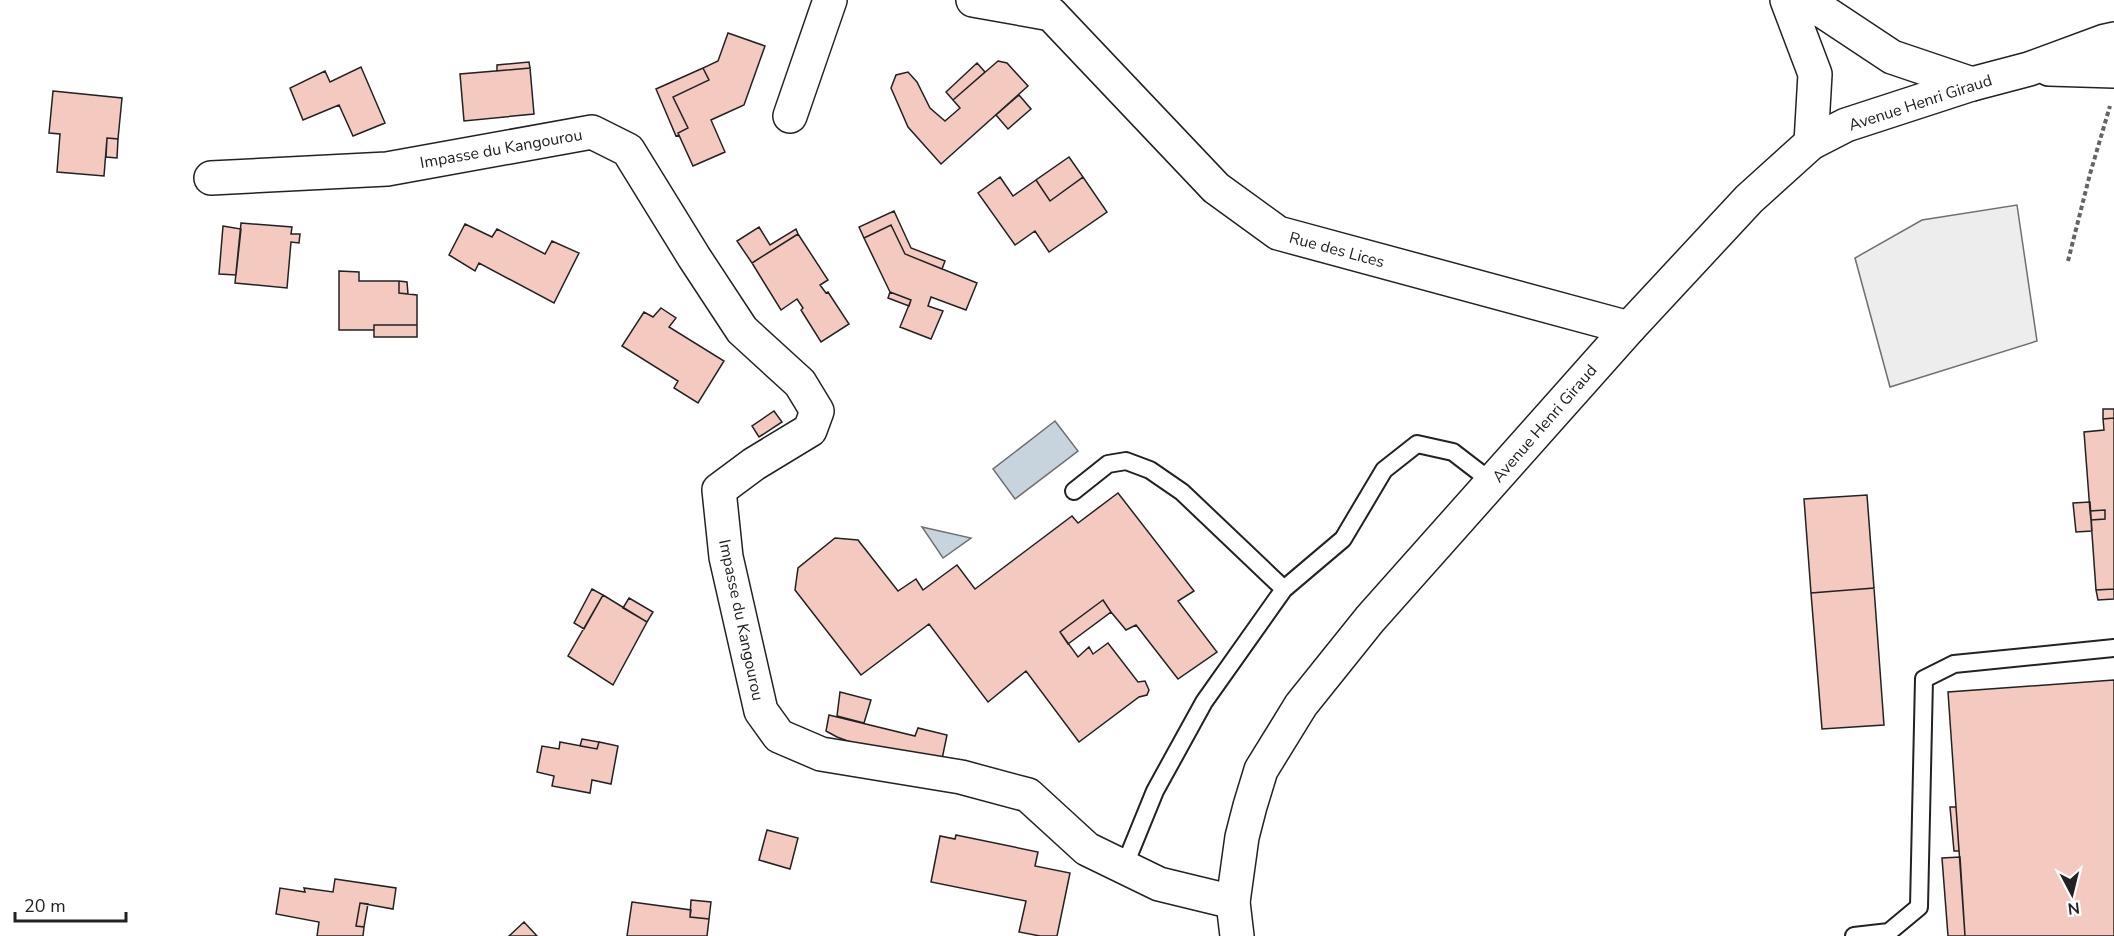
<svg xmlns="http://www.w3.org/2000/svg" width="2114" height="936" viewBox="0 0 2114 936" font-family="'Nunito Sans',sans-serif">
	<rect width="100%" height="100%" fill="#fff"/>
	<path fill="#ededed" stroke="#6f6f6f" stroke-width="1.5" d="M2017 205 2037 341 1890 387 1855 258 1922 220Z"/>
	<path fill="#c7d3dd" stroke="#6f6f6f" stroke-width="1.5" d="M1055 421 1078 451 1015 499 993 469Z
		M922 527 971 538 943 558Z"/>
	<path fill="#f3c9c0" stroke="#222" stroke-width="1.5" d="M728 33 765 46 744 105 711 120 725 152 693 166 678 133 688 128 673 97 709 80 703 68 718 61Z
		M998 61 1007 63 1028 86 941 164 908 127 891 88 896 75 908 72 917 82 930 108 945 121 960 108 953 100Z
		M529 62 530 68 497 71V65Z
		M977 63 985 72 953 100 946 92Z
		M361 67 385 123 353 136 339 105 303 120 290 88 325 71 330 82Z
		M530 68 534 114 464 121 460 74Z
		M703 68 709 80 673 97 688 128 678 133 679 135 676 136 656 89Z
		M53 91 122 98 118 139 107 138 104 176 57 172 60 134 49 133Z
		M1019 95 1031 109 1008 129 996 115Z
		M107 138 118 139 117 158 106 157Z
		M1069 157 1083 177 1050 201 1036 180Z
		M1000 177 1013 196 1036 180 1050 201 1083 177 1107 212 1049 252 1035 231 1015 245 978 193Z
		M894 211 911 248 945 261 942 269 905 254 891 225 864 238 859 227Z
		M241 223 292 227 291 234H300L299 243 291 242 287 288 235 283Z
		M465 224 492 237 497 229 545 254 552 241 579 253 554 303 479 263 475 271 449 255Z
		M891 225 905 254 977 283 966 310 931 297 928 306 943 311 931 339 900 327 911 300 890 292 864 238Z
		M223 226 241 229 236 275 219 274Z
		M759 227 770 245 796 229 798 234 752 263 737 241Z
		M798 234 828 280 820 285 826 293 828 292 849 324 821 342 801 310 803 308 797 299 781 310 752 263Z
		M339 271 359 272V281H399V293L417 295V325H374V330H339Z
		M399 281 407 282 408 294 399 293Z
		M890 292 911 300 909 306 888 298Z
		M661 308 676 318 669 327 724 361 698 403 674 388 678 381 622 346 644 312 653 317Z
		M374 325H417V337H374Z
		M2103 409H2114V418L2103 419Z
		M774 411 782 422 759 437 752 426Z
		M2114 418V589L2096 590 2091 520 2105 519V510L2090 511 2084 432 2104 430 2103 419Z
		M1118 493 1194 591 1178 601 1217 652 1178 679 1136 625 1126 630 1111 612 1103 600 1060 632 1078 657 1089 647 1093 654 1108 643 1138 682 1145 681 1149 690 1147 695 1139 697 1079 742 1026 671 988 702 929 624 861 675 795 590 798 568 835 538 858 540 898 591 916 579 923 590 957 565 975 589 1072 516 1078 523Z
		M1867 495 1874 588 1811 593 1804 499Z
		M2090 502 2092 531 2076 532 2073 503Z
		M2105 510V519L2091 520 2090 511Z
		M1874 588 1884 725 1822 729 1811 593Z
		M592 589 603 595 584 629 574 623Z
		M2114 589V599L2098 600 2096 590Z
		M603 595 647 622 613 685 568 656Z
		M629 598 653 612 647 622 623 608Z
		M1103 600 1111 612 1068 644 1060 632Z
		M2114 680V936H1965L1948 692Z
		M840 692 871 700 864 723 837 716Z
		M829 715 915 736 918 728 947 735 941 764 853 743 837 737 826 731Z
		M582 739 599 742 597 749 580 746Z
		M560 742 597 749 599 742 618 746 611 784 592 780 590 793 552 786 554 776 537 772 542 746 559 749Z
		M1950 807H1956L1959 851H1954Z
		M767 830 798 838 790 869 759 860Z
		M956 835 1038 852 1035 866 1070 873 1057 936H1040L1019 932 1026 901 931 882 940 836 955 839Z
		M1960 857 1965 936H1948L1942 858Z
		M335 879 396 888 393 909 360 903 356 926 364 927 363 936H317L319 922 276 914 280 888 305 892 304 888 333 892Z
		M691 900 711 902 709 919 690 917Z
		M632 902 691 910 690 917 709 919 707 936H627Z
		M360 903 368 904 364 927 356 926Z
		M524 922 537 936H509Z"/>
	<g fill="none" stroke-linecap="round" stroke-linejoin="round">
		<g stroke="#222" stroke-width="20">
			<path id="lane" d="M1074 491 1108 464 1126 461 1150 470 1182 492 1284 589
				M1124 867 1155 791 1204 702 1284 589 1343 539 1384 470 1417 444 1453 452 1492 482
				M1854 936 1889 932 1919 907 1924 679 1954 664 2114 648"/>
		</g>
		<g stroke="#222" stroke-width="36">
			<path id="street" d="M973 0 1051 14 1216 188 1278 233 1629 328
				M1787 0 1815 74 1811 143
				M1806 0 1892 57 1972 84
				M790 116 830 0
				M211 178 387 169 592 132 628 150 694 257 742 330 800 383 817 411 810 430 754 464 719 490 726 557 761 711 779 736 821 754 961 777 1028 795 1087 849 1159 884 1233 902"/>
		</g>
		<g stroke="#222" stroke-width="36">
			<path id="secondary" d="M2049 69 2114 71
				M1237 936 1233 902 1242 837 1250 806 1261 770 1301 705 1370 619 1629 328 1749 199 1811 143 1846 125 1972 84 2029 69 2105 41 2114 39"/>
		</g>
		<path stroke="#646464" stroke-width="4" stroke-dasharray="4.5 3" stroke-linecap="butt" d="M2068 261 2090 174 2110 106"/>
		<use href="#lane" stroke="#fff" stroke-width="16"/>
		<use href="#street" stroke="#fff" stroke-width="33"/>
		<use href="#secondary" stroke="#fff" stroke-width="33"/>
	</g>
	<g text-anchor="middle" stroke-width="4.5" stroke-linejoin="round" paint-order="stroke">
		<g font-size="16" fill="#222" stroke="#fff">
			<text transform="translate(1920 102) rotate(-18)" y="6">Avenue Henri Giraud</text>
			<text transform="translate(501 148) rotate(-10)" y="6">Impasse du Kangourou</text>
			<text transform="translate(1337 249) rotate(15)" y="6">Rue des Lices</text>
			<text transform="translate(1544 423) rotate(-49)" y="6">Avenue Henri Giraud</text>
			<text transform="translate(742 620) rotate(78)" y="6">Impasse du Kangourou</text>
		</g>
	</g>
	<g transform="translate(2072 894) rotate(173)" stroke="#ffffff" stroke-width="4.5" paint-order="stroke">
	<path d="M0-4.5L10 22L0 15L-10 22Z" fill="#222222"/>
	<text y="-9" font-size="16" font-weight="bold" text-anchor="middle" fill="#222222">N</text>
	</g>
	<path d="M15 912v9h111v-9" fill="none" stroke="#222222" stroke-width="3"/>
	<text x="24" y="912" font-size="18" fill="#222222" stroke="#ffffff" stroke-width="4.5" paint-order="stroke">20 m</text>
</svg>
